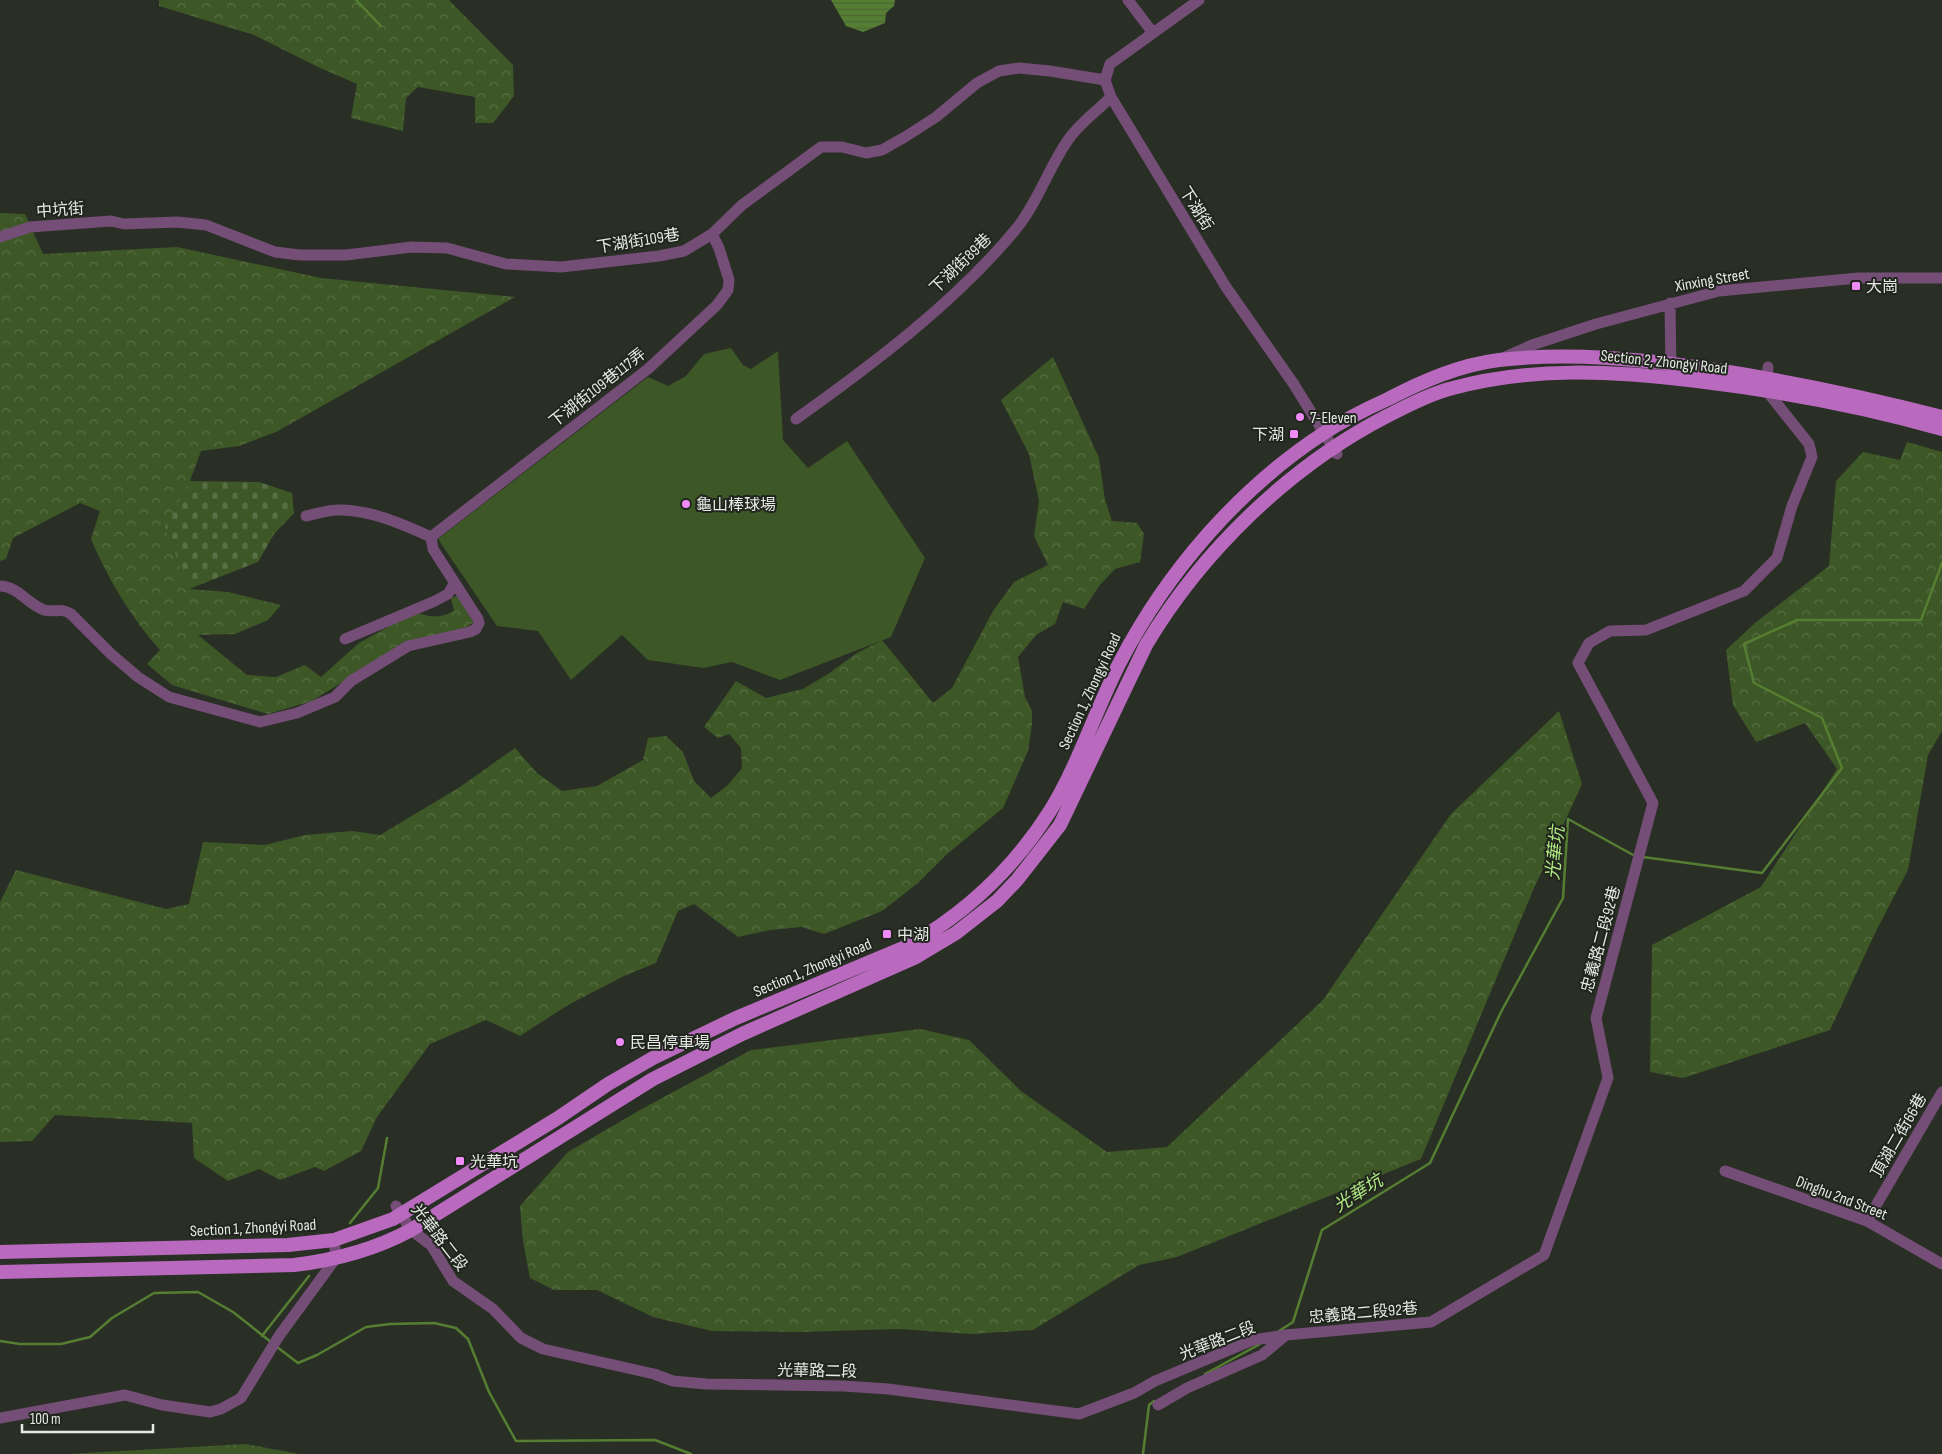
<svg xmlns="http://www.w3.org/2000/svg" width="1942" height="1454" viewBox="0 0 1942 1454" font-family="'Sofia Sans Condensed','Noto Sans TC',sans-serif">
	<defs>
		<pattern id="forest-crowns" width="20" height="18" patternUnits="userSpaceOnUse" patternTransform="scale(1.25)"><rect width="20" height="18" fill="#3d5726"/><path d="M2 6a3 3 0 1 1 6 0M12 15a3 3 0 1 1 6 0" fill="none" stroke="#596f45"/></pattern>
		<pattern id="cemetery-stones" width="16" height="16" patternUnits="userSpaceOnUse" patternTransform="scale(1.25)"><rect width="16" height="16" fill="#3d5726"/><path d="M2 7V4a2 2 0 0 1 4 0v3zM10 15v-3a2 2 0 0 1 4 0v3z" fill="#596f45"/></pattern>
		<pattern id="water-rules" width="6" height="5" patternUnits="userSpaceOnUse" patternTransform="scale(1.25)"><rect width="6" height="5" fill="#557e32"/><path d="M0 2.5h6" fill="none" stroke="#4e653a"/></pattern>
	</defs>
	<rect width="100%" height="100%" fill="#2a2f26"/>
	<path fill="#3d5726" d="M731 348 743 365 751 369 778 351 783 440 808 468 847 441 925 558 891 637 780 680 732 662 703 668 648 660 622 635 571 680 538 631 497 626 438 539 648 377 668 386 686 376 704 354Z"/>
	<path fill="url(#forest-crowns)" d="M159 0H449L513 65 514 96 493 123H475V97L418 87 406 98 403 131 351 118 357 84 318 67 254 35 159 6Z
		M0 213 25 214 43 254 177 247 321 278 515 297 276 432 239 446 201 451 190 481 189 589 228 592 281 605 268 620 235 634 198 635 247 675 276 677 305 665 321 677 359 643 415 612C431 617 438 619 454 611L451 598 460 595 475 621 462 631 405 643 312 701 268 714 172 685 147 664 160 650C131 618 108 579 91 539L100 511 80 503 13 538 6 559 0 561Z
		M1053 357 1099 458 1105 500 1112 521 1137 523 1144 534 1140 562 1115 569 1099 586 1084 609 1063 602 1055 624 1036 635 1018 657 1025 697 1032 711V724L1028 751 1003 808 946 855 918 883 882 911 824 934 802 927 770 930 738 937 694 904 678 911 656 963 624 976 568 1005 520 1036 486 1020 430 1044 377 1117 361 1151 324 1171 315 1167 280 1180 259 1169 228 1181 194 1158 192 1123 55 1115 32 1141 0 1142V902L16 870 166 909 189 904 203 842 265 845 305 835 352 831 380 835 460 787 515 748 537 773 562 791 597 786 643 760 648 738 666 736 683 752 694 781 711 798 728 785 742 768 741 748 729 734 718 738 704 727 736 681 766 698 803 689 828 674 857 653 882 640 933 703 952 688 993 611 1014 582 1048 565 1034 536 1039 501 1029 454 1001 400Z
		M1907 442 1942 452V731L1928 755 1908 870 1876 931 1830 1030 1683 1078 1650 1072 1652 945 1761 887 1837 769 1805 723 1756 742 1733 705 1726 650 1755 623 1829 566 1836 481 1863 452 1900 460Z
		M1559 711 1582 784 1534 888 1421 1159 1177 1257 1139 1265 1033 1330 970 1334 899 1329 799 1332 712 1331 653 1317 597 1290H554L530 1278 523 1241 520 1206 568 1152 640 1110 751 1050 920 1029 969 1040 1021 1091 1107 1152 1167 1147 1323 1000 1451 814Z
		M246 1444 299 1454H68Z"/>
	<path fill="url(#cemetery-stones)" d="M190 481 259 482 292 493 294 513 274 534 258 562 189 589 165 527Z"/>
	<path fill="url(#water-rules)" d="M831 0H895L894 6 886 13 885 23 863 32 846 26Z"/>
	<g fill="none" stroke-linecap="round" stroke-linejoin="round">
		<path stroke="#557e32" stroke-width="2.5" d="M356 0 381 26
			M1643 857 1762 873 1842 768 1822 718 1754 683 1744 644 1797 620H1921L1942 563
			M350 1223 378 1188 387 1138
			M1279 1331 1293 1322 1322 1230 1430 1163 1501 1012 1563 898 1568 819 1635 856
			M262 1336 309 1276
			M0 1341 20 1344H61L90 1337 112 1318 154 1293 198 1292 233 1312 271 1342
			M277 1347 298 1363 317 1355 366 1327 390 1324 434 1323 456 1328 468 1339 489 1392 516 1441 655 1440 691 1454
			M1205 1374 1260 1344
			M1143 1454 1149 1405 1154 1401"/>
		<path stroke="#744e76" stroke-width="11" d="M1128 0 1153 33
			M1199 0 1110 64 1105 80 1111 97 1226 287 1293 383 1337 454
			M0 237 30 227 111 221 124 224 177 222 206 225 275 252 300 255H346L412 247 447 248 506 264 561 267 659 256 684 251 712 234 742 205 821 147H842L866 153 882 150 905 137 936 117 977 83 999 71 1019 68 1050 71 1105 80
			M1670 303 1671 371
			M1505 357 1532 345 1596 324 1719 291 1858 278H1942
			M796 419C873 364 956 302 1016 229 1037 204 1049 167 1068 140 1079 124 1097 111 1111 97
			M306 516C316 514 327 510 337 510 369 509 402 524 431 537
			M431 537 648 369 717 305 728 290 729 280 719 248 712 234
			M0 586C17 586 28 604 44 610 54 613 60 607 71 614L111 654 138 677 169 697 260 722 297 713 335 697 351 681 408 646 470 632 476 629 479 623 478 619 433 549 431 537
			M345 639 435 601 448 594 454 584
			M1725 1171 1867 1221 1942 1264
			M396 1206 411 1230 431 1245 453 1281 493 1309 521 1338 543 1349 654 1374 673 1381 706 1384 844 1386 888 1389 1079 1414 1134 1393 1155 1381 1253 1340 1285 1335
			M1867 1221 1942 1092
			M1158 1405 1187 1388 1262 1355 1286 1335 1431 1322 1544 1255 1608 1078 1596 1018 1653 803 1578 663 1589 643 1610 631 1646 630 1744 591 1777 558 1792 506 1812 457 1809 444 1766 390 1768 367
			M0 1418 125 1395 162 1405 210 1412 221 1409 241 1398 279 1336 336 1258 334 1240"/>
		<path stroke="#b96abf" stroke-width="14" d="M0 1252 288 1245 334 1240 393 1219 558 1118 608 1084 653 1058 736 1018 908 946C966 913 1014 868 1050 811 1079 764 1095 711 1120 662 1167 572 1238 489 1324 433 1344 420 1366 409 1388 399 1423 381 1459 365 1499 360 1569 352 1640 359 1710 369 1788 381 1865 397 1942 417
			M0 1272 294 1265C336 1260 374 1250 411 1230L653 1079 742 1034 916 957 956 933 997 901 1017 880 1060 825 1146 645C1202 551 1290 466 1387 416 1407 406 1427 395 1449 389 1532 366 1613 371 1697 381 1780 391 1862 406 1942 429"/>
	</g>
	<g fill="#ef8bf7" stroke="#20251d" stroke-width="2">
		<rect x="1851" y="281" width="10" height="10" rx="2.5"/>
		<circle cx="1300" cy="417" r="5"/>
		<rect x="1289" y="429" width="10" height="10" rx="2.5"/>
		<circle cx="686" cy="504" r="5"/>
		<rect x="882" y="929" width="10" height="10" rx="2.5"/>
		<circle cx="620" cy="1042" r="5"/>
		<rect x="455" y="1156" width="10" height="10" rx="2.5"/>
	</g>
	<g text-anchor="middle" stroke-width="4" stroke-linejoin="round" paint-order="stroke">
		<g font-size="16" fill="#e6e9e4" stroke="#20251d">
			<text transform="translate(1197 208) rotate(58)" y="6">下湖街</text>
			<text transform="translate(60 209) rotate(-4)" y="6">中坑街</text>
			<text transform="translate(638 240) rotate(-9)" y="6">下湖街109巷</text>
			<text transform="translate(960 263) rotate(-44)" y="6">下湖街89巷</text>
			<text transform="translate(1712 279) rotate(-10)" y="6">Xinxing Street</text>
			<text transform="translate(1664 361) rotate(6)" y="6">Section 2, Zhongyi Road</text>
			<text transform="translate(597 387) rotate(-38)" y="6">下湖街109巷117弄</text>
			<text transform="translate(1089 691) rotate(-65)" y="6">Section 1, Zhongyi Road</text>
			<text transform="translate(1600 939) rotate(-75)" y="6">忠義路二段92巷</text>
			<text transform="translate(812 967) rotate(-23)" y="6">Section 1, Zhongyi Road</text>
			<text transform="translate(1898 1135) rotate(-60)" y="6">頂湖二街66巷</text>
			<text transform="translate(1842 1197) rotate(21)" y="6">Dinghu 2nd Street</text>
			<text transform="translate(253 1227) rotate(-3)" y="6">Section 1, Zhongyi Road</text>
			<text transform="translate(440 1237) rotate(52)" y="6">光華路二段</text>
			<text transform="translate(1363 1312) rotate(-5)" y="6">忠義路二段92巷</text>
			<text transform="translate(1217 1340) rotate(-21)" y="6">光華路二段</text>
			<text transform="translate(817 1370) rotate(1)" y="6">光華路二段</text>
		</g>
		<g font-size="16" fill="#e6e9e4" stroke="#20251d" text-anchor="start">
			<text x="1866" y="292">大崗</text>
			<text x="1310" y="423">7-Eleven</text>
			<text x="1284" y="440" text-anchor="end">下湖</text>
			<text x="696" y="510">龜山棒球場</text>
			<text x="897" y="940">中湖</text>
			<text x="630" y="1048">民昌停車場</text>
			<text x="470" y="1167">光華坑</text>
		</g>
		<g font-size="18" font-style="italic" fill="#b0e983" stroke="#20251d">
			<text transform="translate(1555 853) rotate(-84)" y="6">光華坑</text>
			<text transform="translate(1358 1193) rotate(-32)" y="6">光華坑</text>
		</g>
	</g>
	<path d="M22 1424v8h131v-8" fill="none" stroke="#e6e9e4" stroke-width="2.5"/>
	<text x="30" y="1424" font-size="15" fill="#e6e9e4" stroke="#20251d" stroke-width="4" paint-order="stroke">100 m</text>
</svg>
